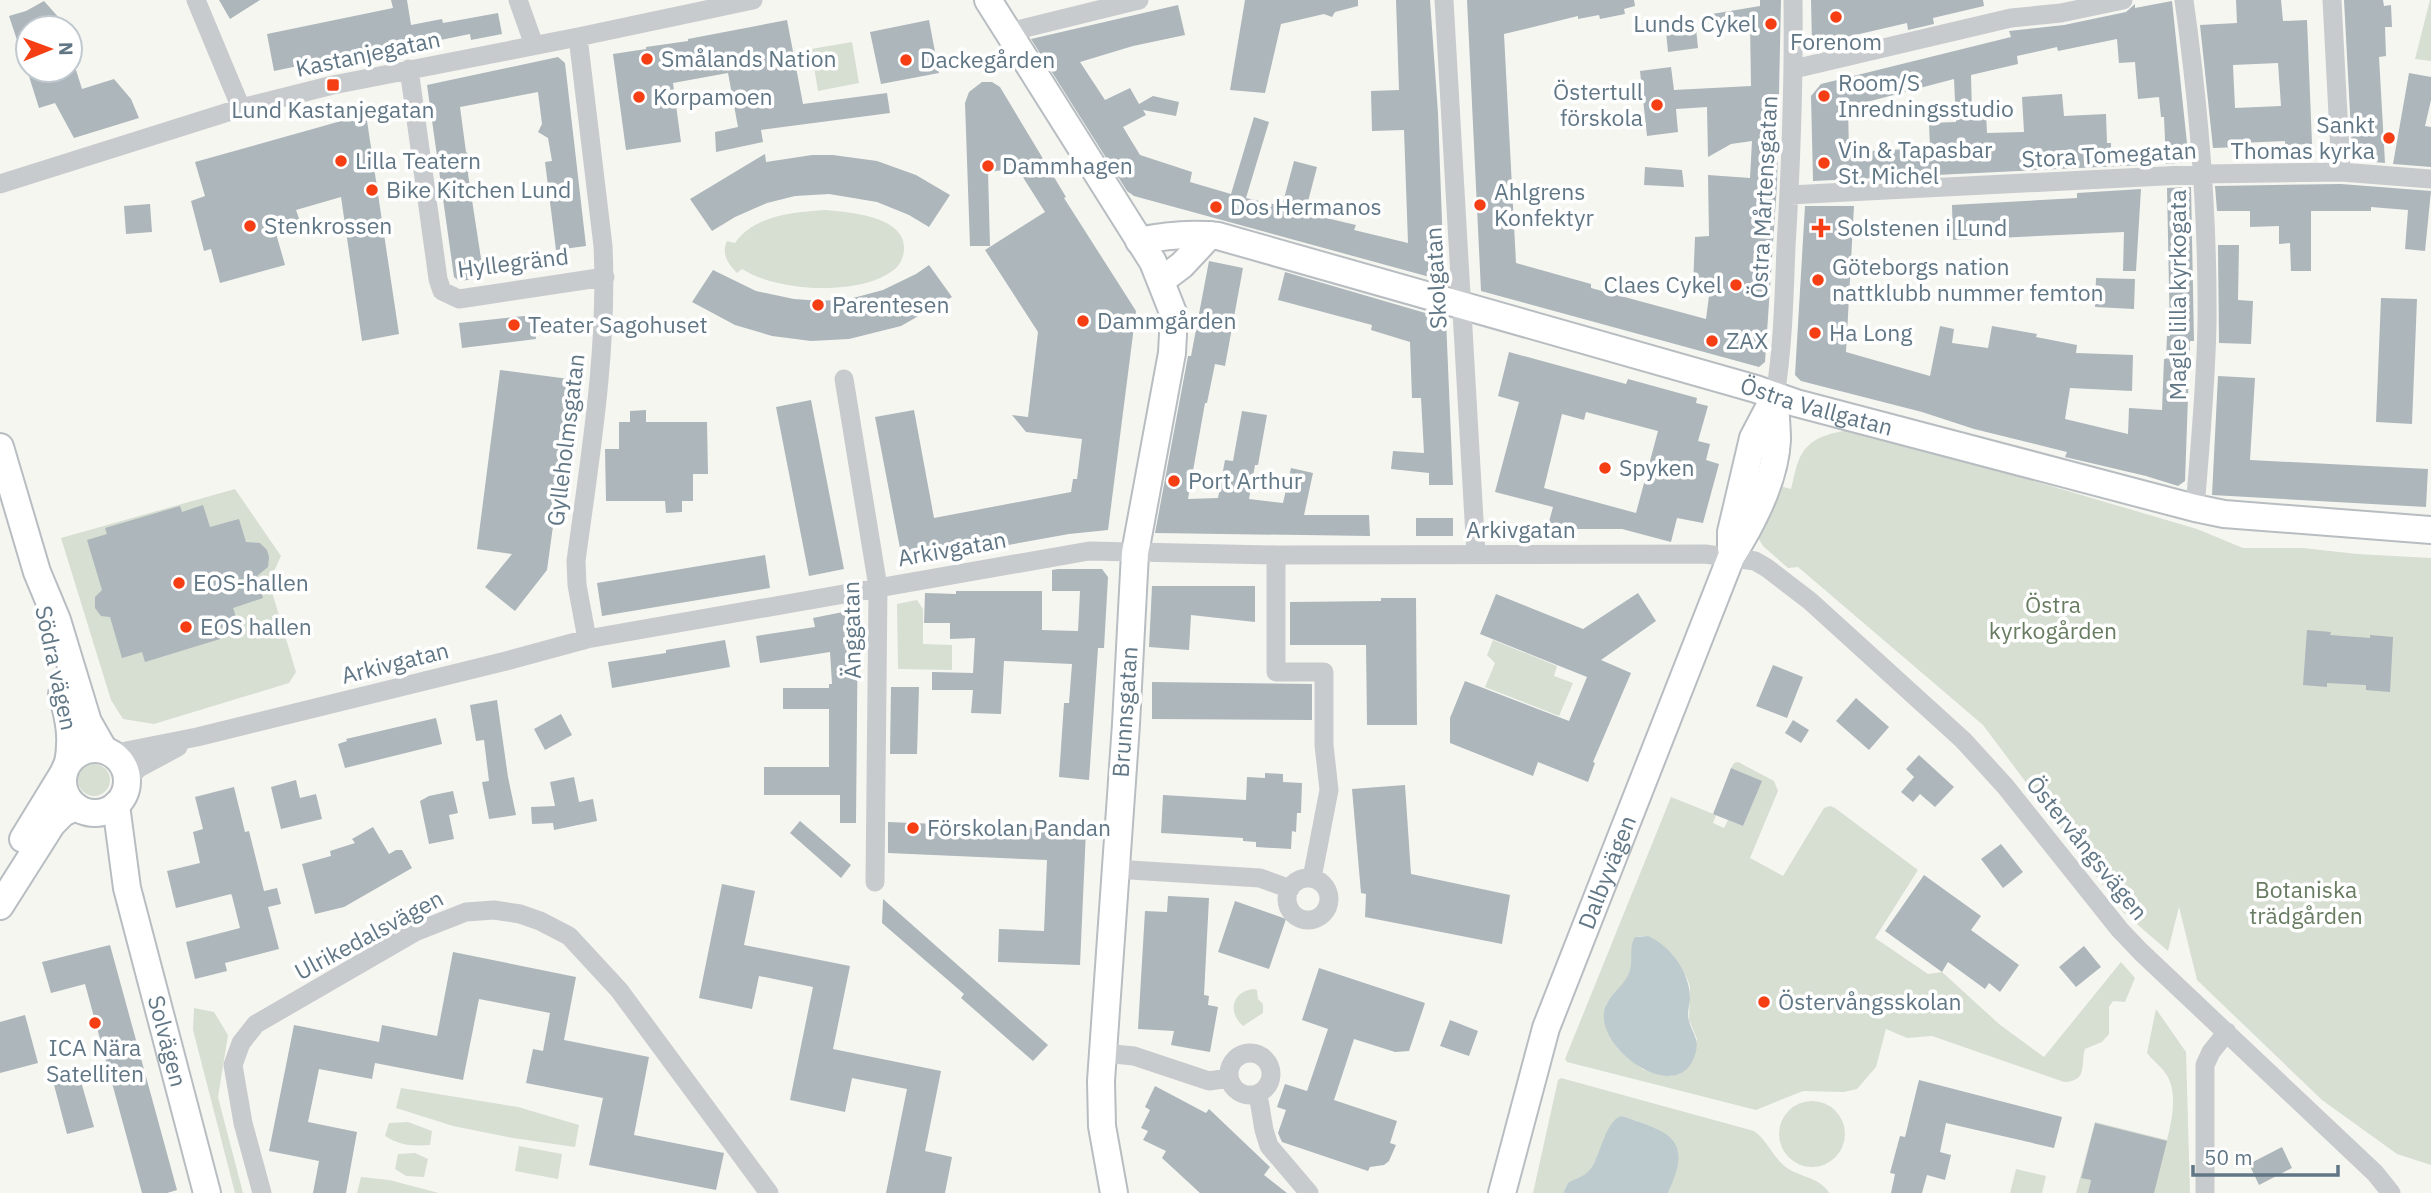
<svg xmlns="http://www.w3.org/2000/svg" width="2431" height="1193" viewBox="0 0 2431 1193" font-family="'IBM Plex Sans',sans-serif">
	<rect width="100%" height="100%" fill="#f6f6f1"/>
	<path fill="#d7ded2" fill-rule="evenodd" d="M2430 0H2431V61L2415 59Z
		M852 42 859 83 818 91 811 49Z
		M825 210C848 212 906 216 904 249 904 256 901 263 896 268 864 297 777 292 742 269L737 273C728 264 721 254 727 241L735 243C754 215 795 212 825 210Z
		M1857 429 2197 529 2243 548H2303L2357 554 2431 558V1165L2397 1154 2322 1100 2197 980 2179 907 2168 951 2123 912 1983 725 1798 567 1788 568 1763 546 1757 536 1776 485 1791 489C1794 478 1796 462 1803 452 1815 434 1838 432 1857 429Z
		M235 489 281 556 269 582 296 672 289 683 154 724 123 719 111 700 61 538Z
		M917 600 923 609V644L952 645V670L898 669 897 604Z
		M1493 640 1557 666 1554 676 1573 683 1559 716 1485 687 1495 663 1487 655Z
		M1738 762 1774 781 1778 791 1750 858 1783 876 1824 808 1830 806 1835 808 1918 870 1875 938 1928 974 1942 972 1999 1024 2044 1057 2121 962 2135 978 2125 1002 2113 1001 2109 1007V1034L2102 1042 2085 1049C2080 1064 2089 1081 2064 1082L1932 1036 1907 1038 1886 1029 1876 1067 1857 1089 1844 1092 1803 1091 1756 1110 1567 1062 1565 1059 1671 797 1716 815 1713 823 1724 828 1728 820 1743 826 1761 781 1731 768 1734 763ZM1641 936H1648L1677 963 1687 978 1690 987 1689 1020 1697 1039 1687 1068 1671 1076 1644 1070 1636 1064 1618 1049 1612 1039 1606 1004C1614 993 1626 984 1630 971 1634 960 1631 949 1635 937Z
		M78 780a16 16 0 1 1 32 0a16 16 0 1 1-32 0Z
		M1254 989 1257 990 1258 999 1263 1004V1013L1243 1026C1227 1012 1232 991 1254 989Z
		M194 1008 214 1012 228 1035 218 1097 243 1193H235L193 1030Z
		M2156 1009 2186 1052 2190 1193H2154L2095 1123 2081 1177 2091 1180 2088 1193H2076L2095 1122 2167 1140C2172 1121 2178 1091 2166 1074 2161 1066 2153 1061 2147 1053Z
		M1561 1078 1754 1131C1768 1141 1773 1158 1787 1168 1800 1177 1821 1178 1829 1193H1668C1692 1141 1669 1131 1622 1116L1589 1171 1581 1178 1568 1183 1563 1193H1533L1558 1080Z
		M401 1088 518 1107 579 1125 575 1147 513 1138 453 1126 396 1108Z
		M1779 1134a33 33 0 1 1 66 0a33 33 0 1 1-66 0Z
		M408 1122 432 1131 430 1145C412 1146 401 1146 385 1136L389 1123Z
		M519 1146 562 1154 558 1179 515 1171Z
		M415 1153 428 1159 424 1177 406 1176 395 1169 398 1154Z
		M2016 1169 2046 1176 2042 1193H2010Z
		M361 1177 389 1180 439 1193H357Z"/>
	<path fill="#bdcbcf" d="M1648 936C1671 946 1691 974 1690 1000 1689 1006 1687 1014 1689 1021 1692 1032 1699 1039 1696 1051 1683 1109 1599 1053 1604 1013 1606 996 1623 988 1629 973 1634 961 1628 948 1635 937Z
		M1622 1116C1669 1132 1694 1138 1668 1193H1563L1568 1183C1576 1178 1585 1177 1591 1168 1601 1155 1605 1120 1622 1116Z"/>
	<path fill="#acb6bb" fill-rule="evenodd" d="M219 0H260L230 19Z
		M391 0H407L411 25 442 19 443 23 498 13 502 34 471 40 470 34 401 48 400 45 274 71 267 34 393 8Z
		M1245 0H1358V6L1335 12 1332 17 1324 14 1281 24 1265 93 1230 90Z
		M1396 0H1430L1438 113 1443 249V272L1437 279 1134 196 1127 191 1031 39 1178 5 1185 35 1133 46 1080 62 1105 100 1130 88 1139 104 1153 96 1179 102 1176 116 1143 110 1146 115 1123 127 1140 155 1192 172 1190 182 1231 194 1254 117 1269 122 1246 198 1282 206 1294 161 1317 167 1305 213 1356 225 1354 230 1408 243 1404 130 1372 131 1371 91 1399 90Z
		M1467 0H1634L1635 6 1624 9 1625 14 1600 19 1599 15 1578 19V16L1504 34 1516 263 1591 284V288L1706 319 1710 288 1693 286 1695 237 1709 236 1708 175 1750 178 1752 141 1731 144 1708 157 1707 107 1676 109 1678 132 1647 136 1640 71 1671 67 1674 90 1751 86 1750 22 1714 28 1712 14 1760 6V0H1781L1777 184 1765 362 1759 367 1481 291Z
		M1811 0H1983L1984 6 1933 18 1934 24 1908 30 1907 23 1812 45Z
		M2236 0H2281L2283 21 2307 20 2312 144 2285 145V141L2240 143V147L2213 148 2200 25 2237 23ZM2278 63 2281 106 2235 108 2233 65Z
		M2344 0H2383L2384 6 2391 5 2392 27H2385L2386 56 2379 57 2385 163 2363 161 2359 150H2352Z
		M44 1 68 28H28V63L25 64 9 16 26 11Z
		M2172 1 2189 162 2166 164 2164 117H2161L2159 97 2138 99 2135 62 2119 63 2117 39 2058 51 2057 47 2017 56 2018 64 1971 75 1972 113 1986 112 1987 133 2024 132 2022 97 2062 94 2064 116 2106 114 2107 143H2111V151L2143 150 2142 165 1813 181 1811 96 1821 84 2011 37 2009 31 2064 25 2126 12 2135 4V8ZM1954 79 1956 122 1929 123 1930 148 1849 152 1848 107Z
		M1695 18 1698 48 1668 52 1665 21Z
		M787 20 803 104 887 93 890 113 761 130 763 142 716 152 715 132 738 127 728 73 673 83 681 142 626 150 613 54 646 49V47L688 41V39Z
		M929 20 939 73 881 84 870 32Z
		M558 57 565 63 586 246 556 250 545 162 552 161 548 138 538 132 542 124 538 92 460 107 466 152 480 163 469 169 468 174 484 278 459 281 454 277 427 85Z
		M27 70H76L82 89 114 79 131 99 139 118 74 138 55 103 39 108Z
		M2409 73 2431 77V100L2425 126 2431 127V167L2393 164Z
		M982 82H992L1000 87 1066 197 1064 198 1136 311 1108 530 1069 534 903 564 875 417 914 410 934 518 1071 492 1073 479H1077L1082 439 1026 432 1012 415 1028 417 1038 332 985 250 1045 212 1014 163 1003 170 988 172 990 246H970L965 103 969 92Z
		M366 114 399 334 362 341 341 197 296 210 300 221 275 230 285 265 220 283 211 249 204 251 191 201 205 196 195 162Z
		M765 154 766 162 812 155H833L877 161 916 175 950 195 929 227 909 215 877 202 829 194 795 196 767 203 735 217 712 231 690 199Z
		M1645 167 1682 170 1684 187 1644 185Z
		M2341 184 2431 191 2425 251 2405 249 2408 210 2371 207V211H2311V271H2291L2290 243 2279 244V226L2250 227V211H2217L2215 186Z
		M2191 187 2194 341H2190L2185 481 2178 486 2146 476 2065 457 2067 452 1974 429 1922 412 1801 381 1795 375 1805 206H1854L1846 352 1930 376 1940 326 1954 329 1952 343 1988 348 1992 326 2037 334 2036 337 2077 345 2076 353 2133 355 2132 391 2070 388 2065 419 2128 434 2129 408 2162 410 2164 359H2166L2167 336H2170L2167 188Z
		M2141 189 2136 271H2123L2124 232 1953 240 1952 205 2077 198V193Z
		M150 204 152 232 126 234 124 206Z
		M2218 245H2239L2238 300 2253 301 2251 344 2219 343Z
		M1209 261 1243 268 1225 366 1215 364 1207 403H1205L1188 499 1218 498 1225 460 1233 461 1242 411 1267 415 1258 465H1255L1249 499 1283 503 1291 468 1313 473 1304 515H1369L1370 536 1155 533 1188 356H1191Z
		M929 265 952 297 901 326 849 339 811 341 772 336 735 325 692 302 713 270 756 291 794 299 822 301 853 298 883 290 916 274Z
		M1285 272 1446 319 1453 485H1429V473L1391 469 1393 451 1424 453 1421 398H1412L1410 342 1371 330 1372 325 1278 300Z
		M2096 278 2135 279 2134 309 2095 307Z
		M2381 298 2417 299 2412 424 2376 422Z
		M533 315 536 339 462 348 459 323Z
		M1509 352 1626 384 1628 379 1697 398 1696 403 1708 406 1698 441 1710 444 1706 460 1719 464 1703 523 1677 518 1671 542 1622 529H1547L1553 507 1495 492 1519 402 1498 396ZM1586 412 1658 431 1636 513 1544 488 1562 414 1584 420Z
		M500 370 569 379 549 526H553L547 570 515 611 485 587 512 554 477 549Z
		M2218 376 2255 378 2250 460 2428 469 2426 507 2212 495Z
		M811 400 844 569 809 576 776 407Z
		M646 410V422H707L708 474H693V501H682V512L666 513 665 501H606L605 449H619V422H630V411Z
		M203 505 210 527 239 519 246 542 260 543 267 550 269 557 268 567 257 576 263 598 233 608 238 623 217 629 220 639 145 662 142 652 122 658 110 617 101 616 95 608V597L102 590 87 540 107 534 105 528 180 506 182 512Z
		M1416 518H1453V536H1416Z
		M765 555 770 588 602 616 597 583Z
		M1058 569H1102L1108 577 1104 648H1098L1089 780 1059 777 1064 703H1069L1072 664 1004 661 1001 714 971 713 973 690H932V672L973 673 975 638 950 639V623H924L925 593 956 594V591H1042V630L1078 631 1080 591H1052V570Z
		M1152 586H1255V622L1191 615 1189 650 1149 647Z
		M1638 593 1656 621 1601 660 1631 673 1593 762 1595 763 1588 782 1538 762 1533 776 1450 743V718L1465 681 1569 721 1587 677 1480 634 1496 594 1583 629Z
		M1381 598H1416L1417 725H1367L1366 645H1290V602L1381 601Z
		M858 609 856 823H840V795H764V767H829V709H783V688H829V684H832L830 652 760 663 756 636 815 627 813 618Z
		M2307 630 2331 632 2330 635 2370 638V635L2393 637 2390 692 2366 690V685L2327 683V687L2303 685Z
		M725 640 730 667 612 688 608 662 666 653V650Z
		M1773 665 1803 677 1787 718 1756 706Z
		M1152 682 1312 684V720L1152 719Z
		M891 687H919L917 754H890Z
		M1856 698 1889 727 1869 750 1836 721Z
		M497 700 508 777 516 815 489 819 482 782 489 781 484 740 476 741 470 705Z
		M561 714 572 735 545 750 534 729Z
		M436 718 442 744 345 768 338 744 347 741 346 739Z
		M1793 720 1809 730 1801 743 1785 733Z
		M1919 755 1954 787 1935 807 1920 794 1913 802 1901 792 1914 777 1906 769Z
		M1731 768 1762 781 1743 826 1713 814Z
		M1265 773 1283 774V782L1302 783 1301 813H1297L1296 832 1292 831 1291 849 1256 847V842L1243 841V838L1161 833 1163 795 1246 800 1247 777 1265 778Z
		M574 777 579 802 593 799 597 821 554 830 553 823 532 824 531 807 555 806 550 782Z
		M296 780 300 798 316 794 322 819 281 829 271 787Z
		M1405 785 1411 874 1510 895 1502 944 1365 917 1366 894 1361 893 1352 789Z
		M234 787 245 832 249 831 264 891 277 888 281 904 268 907 279 949 225 963 227 971 195 979 186 942 240 928 232 896 231 894 176 908 167 871 200 863 193 832 203 829 195 797Z
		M453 791 458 813 449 815 454 839 429 844 420 801 429 796Z
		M800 821 851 865 841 878 790 833Z
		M888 822 1086 830 1080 965 998 962 999 929 1044 931 1047 860 888 853Z
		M373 827 389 854 396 850H402L412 868 344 907 315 914 302 864 331 856 330 851 355 843 352 839Z
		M2001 844 2023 872 2003 888 1981 859Z
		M1924 875 1981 916 1971 930 2019 965 2000 992 1989 983 1985 989 1948 962 1942 972 1885 931Z
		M722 884 755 891 744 945 850 966 833 1049 941 1071 925 1151 952 1157 945 1193H886L907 1089 852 1078 845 1112 790 1100 813 987 759 976 752 1009 699 998Z
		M1168 896 1209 898 1204 995 1209 996 1208 1005 1218 1007 1210 1052 1171 1045 1174 1031 1138 1029 1145 911 1167 912Z
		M883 899 1048 1045 1033 1061 961 998 964 994 882 923Z
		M1235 901 1286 919 1269 969 1218 952Z
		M110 945 177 1190 167 1193H142L85 984 51 993 42 962Z
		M2084 946 2101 967 2076 987 2059 967Z
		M453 952 576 977 564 1040 649 1057 634 1135 724 1153 716 1190 589 1165 603 1098 526 1083 533 1049 543 1051 550 1013 479 999 463 1080 375 1063 372 1079 319 1069 308 1122 357 1132 346 1193H313L319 1161 269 1151 294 1025 379 1042 382 1025 437 1036Z
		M1319 968 1425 1003 1409 1051 1395 1052 1354 1039 1334 1100 1397 1121 1390 1143 1396 1145 1389 1161 1384 1165 1370 1167 1368 1171 1282 1142 1278 1133 1286 1110 1277 1107 1285 1084 1307 1091 1328 1029 1302 1020Z
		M25 1015 38 1063 0 1073V1022Z
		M1450 1020 1478 1031 1469 1056 1440 1046Z
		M80 1078 94 1127 67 1134 54 1085Z
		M1919 1080 2062 1117 2054 1148 1946 1123 1940 1152 1951 1155 1945 1180 1927 1175 1922 1193H1891L1895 1174 1890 1173 1900 1136 1905 1137Z
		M1155 1086 1206 1113 1209 1109 1270 1167 1264 1175 1287 1193H1200L1162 1158 1166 1151 1143 1140 1148 1131 1141 1128 1150 1110 1145 1107Z
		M2095 1123 2167 1141 2154 1193H2088L2091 1180 2081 1178Z
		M2282 1147 2292 1168 2259 1185 2249 1164Z"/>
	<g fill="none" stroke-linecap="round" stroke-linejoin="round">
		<g stroke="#b7bdc1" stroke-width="30">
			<g id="secondary">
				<path d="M988 0 1153 262 1174 315 1172 353 1135 553 1126 724 1101 1081 1102 1126 1114 1193"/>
				<path id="s1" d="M1139 241C1166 235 1191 233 1218 236L1756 389 1796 403 2195 508 2224 514 2431 530"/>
				<path d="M1162 280 1182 265 1210 235"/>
				<path d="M0 447 37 572 57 620 88 722 104 750"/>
				<path d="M1731 548V532L1753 438 1774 398"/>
				<path d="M62 694C69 718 73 738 68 763"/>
				<circle cx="95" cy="781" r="32"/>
				<path id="s2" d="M116 805 127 888 207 1193"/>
				<path d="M23 839 64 772"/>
				<path d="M0 906 52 824 63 813 76 807"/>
				<path id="s3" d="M1502 1193 1546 1028 1731 557C1752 524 1775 481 1777 440 1777 426 1775 411 1775 396"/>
			</g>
		</g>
		<path stroke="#c8cbce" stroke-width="19" d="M196 0 241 108
			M518 0 534 45
			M1444 0 1476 554
			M2184 0C2199 107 2208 215 2207 323 2206 384 2200 447 2195 508
			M2332 0 2341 172
			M1009 32 1139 0
			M578 37 603 246C608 351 590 457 576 561L577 585 587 639
			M409 69 438 279 442 291 459 299 605 277
			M1794 69 2011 18 2061 13 2123 0
			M0 184 241 108 333 85 578 37 753 0
			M1789 195 2203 174 2341 172 2431 179
			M844 379 878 587 875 882
			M1775 396C1783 347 1784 297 1786 247 1791 164 1794 82 1793 0
			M1276 555V672H1324V745L1329 790 1312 878
			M111 754 197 737 506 661 587 639 1089 551 1276 555 1705 554 1755 561 1767 568 1810 601 1963 740 2005 786 2120 930 2141 952 2375 1173 2391 1193
			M126 780 139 768 178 747
			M1114 869 1260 878 1290 889
			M1287 899a21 21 0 1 1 42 0a21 21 0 1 1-42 0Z
			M1229 1074a21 21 0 1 1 42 0a21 21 0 1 1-42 0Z
			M1103 1053 1134 1056 1209 1081 1229 1078
			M1258 1094 1264 1130 1269 1146 1309 1193
			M262 1193 243 1123 233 1065 241 1043 256 1024 415 932 466 912 494 910 520 914 540 921 569 936 619 990 769 1193
			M2205 1193V1065L2211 1052 2227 1032"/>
		<use href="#secondary" stroke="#fff" stroke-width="26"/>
	</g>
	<g fill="#f53e13" stroke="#fff" stroke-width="2.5">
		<circle cx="1836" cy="17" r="7"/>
		<circle cx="1771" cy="24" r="7"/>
		<circle cx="647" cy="59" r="7"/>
		<circle cx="906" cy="60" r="7"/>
		<rect x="326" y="78" width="14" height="14" rx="3.5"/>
		<circle cx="1824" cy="96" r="7"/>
		<circle cx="639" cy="97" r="7"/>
		<circle cx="1657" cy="105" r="7"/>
		<circle cx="2389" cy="138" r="7"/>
		<circle cx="341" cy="161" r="7"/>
		<circle cx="1824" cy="163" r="7"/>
		<circle cx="988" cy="166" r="7"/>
		<circle cx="372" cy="190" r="7"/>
		<circle cx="1480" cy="205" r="7"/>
		<circle cx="1216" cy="207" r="7"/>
		<circle cx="250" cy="226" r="7"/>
		<path d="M1817.5 217.5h7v7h7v7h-7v7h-7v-7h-7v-7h7z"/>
		<circle cx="1818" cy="280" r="7"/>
		<circle cx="1736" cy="285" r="7"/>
		<circle cx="818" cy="305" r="7"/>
		<circle cx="1083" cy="321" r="7"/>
		<circle cx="514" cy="325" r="7"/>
		<circle cx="1815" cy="333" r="7"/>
		<circle cx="1712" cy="341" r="7"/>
		<circle cx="1605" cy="468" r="7"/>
		<circle cx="1174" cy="481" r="7"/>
		<circle cx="179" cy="583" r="7"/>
		<circle cx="186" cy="627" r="7"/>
		<circle cx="913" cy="828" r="7"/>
		<circle cx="1764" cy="1002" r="7"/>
		<circle cx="95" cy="1023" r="7"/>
	</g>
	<g text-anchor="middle" stroke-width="7" stroke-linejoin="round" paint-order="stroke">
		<g font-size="23" fill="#617786" stroke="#fff" text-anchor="start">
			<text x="1757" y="32" text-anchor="end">Lunds Cykel</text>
			<text x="1836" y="50" text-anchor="middle">Forenom</text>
			<text x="661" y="67">Smålands Nation</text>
			<text x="920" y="68">Dackegården</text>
			<text x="1838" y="91">Room/S<tspan x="1838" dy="26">Inredningsstudio</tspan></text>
			<text x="1643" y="100" text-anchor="end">Östertull<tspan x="1643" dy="26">förskola</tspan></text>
			<text x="653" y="105">Korpamoen</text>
			<text x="333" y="118" text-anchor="middle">Lund Kastanjegatan</text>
			<text x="2375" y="133" text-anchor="end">Sankt<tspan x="2375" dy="26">Thomas kyrka</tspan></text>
			<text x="1838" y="158">Vin &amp; Tapasbar<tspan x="1838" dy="26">St. Michel</tspan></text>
			<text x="355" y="169">Lilla Teatern</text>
			<text x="1002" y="174">Dammhagen</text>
			<text x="386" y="198">Bike Kitchen Lund</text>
			<text x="1494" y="200">Ahlgrens<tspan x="1494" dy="26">Konfektyr</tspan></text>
			<text x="1230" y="215">Dos Hermanos</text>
			<text x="264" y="234">Stenkrossen</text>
			<text x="1837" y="236">Solstenen i Lund</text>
			<text x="1832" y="275">Göteborgs nation<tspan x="1832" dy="26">nattklubb nummer femton</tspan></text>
			<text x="1722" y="293" text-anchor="end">Claes Cykel</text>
			<text x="832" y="313">Parentesen</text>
			<text x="1097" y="329">Dammgården</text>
			<text x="528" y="333">Teater Sagohuset</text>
			<text x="1829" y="341">Ha Long</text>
			<text x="1726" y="349">ZAX</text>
			<text x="1619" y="476">Spyken</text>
			<text x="1188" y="489">Port Arthur</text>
			<text x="193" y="591">EOS-hallen</text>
			<text x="200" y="635">EOS hallen</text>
			<text x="927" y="836">Förskolan Pandan</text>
			<text x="1778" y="1010">Östervångsskolan</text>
			<text x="95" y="1056" text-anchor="middle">ICA Nära<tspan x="95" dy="26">Satelliten</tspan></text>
		</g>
		<g font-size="23" fill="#617786" stroke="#fff">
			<text transform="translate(368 54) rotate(-12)" y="8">Kastanjegatan</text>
			<text transform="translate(2109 155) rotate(-3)" y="8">Stora Tomegatan</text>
			<text transform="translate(1764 197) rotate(-87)" y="8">Östra Mårtensgatan</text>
			<text transform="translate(513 263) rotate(-7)" y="8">Hyllegränd</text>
			<text transform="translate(1436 278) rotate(-93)" y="8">Skolgatan</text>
			<text transform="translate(2178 295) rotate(-90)" y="8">Magle lilla kyrkogata</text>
			<text dy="8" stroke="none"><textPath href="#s1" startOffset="702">Östra Vallgatan</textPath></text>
			<text transform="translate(566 440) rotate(-83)" y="8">Gylleholmsgatan</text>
			<text x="1521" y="538">Arkivgatan</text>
			<text transform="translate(952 549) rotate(-10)" y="8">Arkivgatan</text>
			<text transform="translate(852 630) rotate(-91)" y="8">Änggatan</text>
			<text transform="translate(395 663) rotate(-14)" y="8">Arkivgatan</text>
			<text transform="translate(56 668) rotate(78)" y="8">Södra vägen</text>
			<text transform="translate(1125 712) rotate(-86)" y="8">Brunnsgatan</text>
			<text transform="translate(2087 848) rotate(51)" y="8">Östervångsvägen</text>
			<text dy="8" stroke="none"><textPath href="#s3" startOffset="338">Dalbyvägen</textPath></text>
			<text transform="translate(369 935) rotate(-28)" y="8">Ulrikedalsvägen</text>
			<text dy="8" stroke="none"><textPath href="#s2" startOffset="242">Solvägen</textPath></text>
		</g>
		<g font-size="23" fill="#687c61" stroke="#fff">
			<text x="2053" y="613">Östra<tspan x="2053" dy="26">kyrkogården</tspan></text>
			<text x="2306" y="898">Botaniska<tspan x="2306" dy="26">trädgården</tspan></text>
		</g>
	</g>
	<g transform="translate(49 49) rotate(89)"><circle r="33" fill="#ffffff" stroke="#c0c9cf" stroke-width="2"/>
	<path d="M0-5L12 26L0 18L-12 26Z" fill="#f53e13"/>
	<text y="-10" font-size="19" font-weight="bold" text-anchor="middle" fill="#617786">N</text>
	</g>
	<path d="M2193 1165v10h145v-10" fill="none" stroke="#617786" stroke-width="3.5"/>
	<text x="2204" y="1165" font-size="21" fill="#617786" stroke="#ffffff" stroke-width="5" paint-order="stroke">50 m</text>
</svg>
